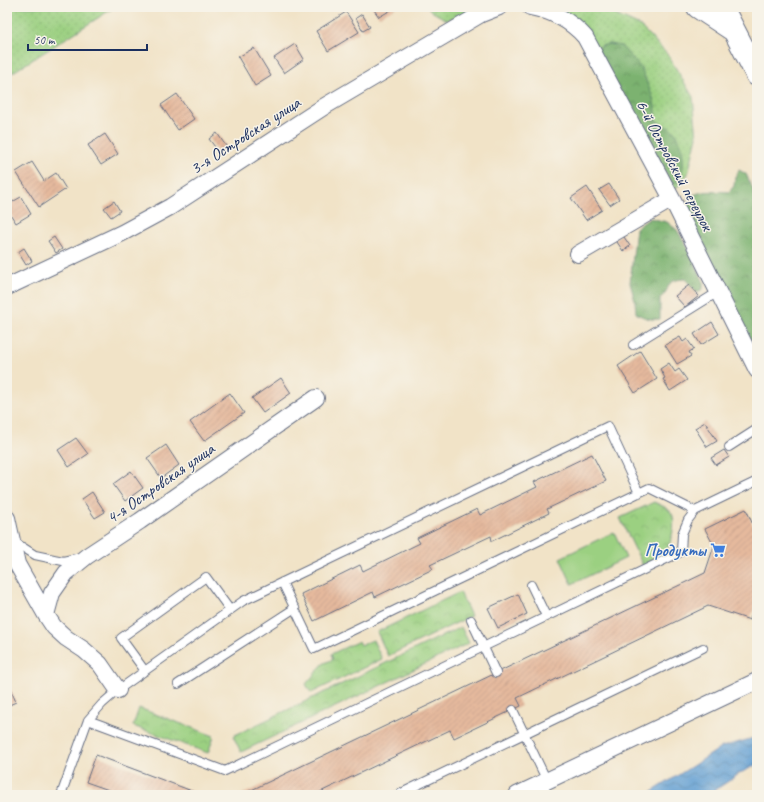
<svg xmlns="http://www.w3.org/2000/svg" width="764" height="802" viewBox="0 0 764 802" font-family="Caveat,sans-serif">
	<defs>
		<pattern id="grass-dots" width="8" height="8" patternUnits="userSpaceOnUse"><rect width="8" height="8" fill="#9bd081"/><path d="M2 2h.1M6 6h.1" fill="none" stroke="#85b372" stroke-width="1.8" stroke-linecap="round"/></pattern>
		<pattern id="forest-crowns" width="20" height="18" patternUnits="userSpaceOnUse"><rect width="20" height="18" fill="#7cb26f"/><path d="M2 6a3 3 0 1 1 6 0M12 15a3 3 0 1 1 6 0" fill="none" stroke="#65915e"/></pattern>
		<pattern id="park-crowns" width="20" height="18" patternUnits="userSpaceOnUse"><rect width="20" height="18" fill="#9bd081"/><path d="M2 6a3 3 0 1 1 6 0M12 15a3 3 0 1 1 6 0" fill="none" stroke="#85b372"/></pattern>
		<pattern id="water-waves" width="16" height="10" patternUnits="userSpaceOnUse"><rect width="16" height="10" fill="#629fd3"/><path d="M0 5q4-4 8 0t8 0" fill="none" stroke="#5082ae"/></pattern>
		<pattern id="building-hatch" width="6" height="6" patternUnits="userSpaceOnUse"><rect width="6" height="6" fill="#e5b99d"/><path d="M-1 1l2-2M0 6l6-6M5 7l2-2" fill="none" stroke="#c49f8a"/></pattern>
	</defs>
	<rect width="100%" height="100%" fill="#f7f3e8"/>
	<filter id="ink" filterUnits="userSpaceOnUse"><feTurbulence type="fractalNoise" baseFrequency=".025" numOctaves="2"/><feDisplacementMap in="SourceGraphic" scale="8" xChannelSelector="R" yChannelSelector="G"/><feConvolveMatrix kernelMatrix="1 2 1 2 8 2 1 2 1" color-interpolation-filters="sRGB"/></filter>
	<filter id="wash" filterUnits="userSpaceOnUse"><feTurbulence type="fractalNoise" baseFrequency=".012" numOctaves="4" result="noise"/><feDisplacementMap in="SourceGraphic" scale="16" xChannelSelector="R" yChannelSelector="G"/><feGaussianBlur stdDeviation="0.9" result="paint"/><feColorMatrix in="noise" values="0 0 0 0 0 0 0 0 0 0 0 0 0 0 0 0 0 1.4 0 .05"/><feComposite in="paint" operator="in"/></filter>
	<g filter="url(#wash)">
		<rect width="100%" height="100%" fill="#f1e3c7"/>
		<path fill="url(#grass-dots)" stroke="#5b8070" d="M7 7H115L7 76Z
			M428 7H480L447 20 431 11Z
			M551 7H595L603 9 640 26 668 55 693 97 697 137 688 174 675 190 603 63Z"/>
		<path fill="url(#forest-crowns)" stroke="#4c7066" d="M609 44 621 46 641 68 653 98 656 111 655 120C661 124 669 127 674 132 684 141 686 170 679 182L671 183 597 53 601 46Z
			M739 170 746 174 757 198V353L686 213C683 188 711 191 729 192L734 186 735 177Z
			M650 218 667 222 677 230 689 250 703 281V289L697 292 685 279C662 280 673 289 660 298V319C650 320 644 318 636 313L635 301 630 283 636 228Z"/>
		<path fill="url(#park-crowns)" stroke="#5b8070" d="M654 502C660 505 668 507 672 514 677 523 670 548 663 556 658 560 648 563 643 566L620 518Z
			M460 592 471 616 388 656 377 632Z
			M461 627 469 643 241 752 233 736Z
			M373 640 382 659 311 693 306 684 323 664 333 659 331 654 359 641 361 645Z
			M139 708 214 736 208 753 133 726Z"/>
		<path fill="#9bd081" stroke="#5b8070" d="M614 532 626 558 572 584 560 558Z"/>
		<path fill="url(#water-waves)" stroke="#3e6798" d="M757 737V765L742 772 708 795H647L722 747Z"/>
		<g id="blocks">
			<path fill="url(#building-hatch)" d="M372 7H396L379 17Z
				M346 12 359 32 328 51 316 31Z
				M362 14 370 27 363 31 356 18Z
				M295 44 304 59 284 73 274 58Z
				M254 48 271 76 255 86 238 57Z
				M177 94 194 119 178 130 161 105Z
				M217 133 226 146 218 151 209 139Z
				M105 134 118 154 101 165 88 145Z
				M32 162 44 181 56 173 66 189 39 207 16 172Z
				M609 184 619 199 610 205 599 190Z
				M587 187 602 210 586 220 571 198Z
				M21 197 31 214 16 223 7 209V205Z
				M114 201 120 211 111 217 104 208Z
				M622 234 630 246 623 251 615 239Z
				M54 237 62 249 56 253 48 241Z
				M24 248 32 261 26 265 18 252Z
				M689 285 699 296 685 307 675 296Z
				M712 322 719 334 701 345 694 334Z
				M680 337 683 342 687 339 694 349 689 352 691 356 677 364 665 345Z
				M640 351 657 379 635 393 618 366Z
				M669 363 675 372 679 369 687 380 670 391 663 379 665 378 660 369Z
				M281 378 291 393 263 413 252 398Z
				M230 393 244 413 204 441 190 422Z
				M705 422 717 441 707 447 695 428Z
				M76 438 88 454 69 467 58 450Z
				M166 445 179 465 161 478 147 458Z
				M724 450 729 457 716 465 711 458Z
				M592 454 606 481 547 509 549 513 492 541 491 536 430 565 433 569 375 597 373 592 314 621 301 594 360 565 363 571 420 543 417 538 477 509 480 515 537 487 534 482Z
				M131 471 143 488 125 501 113 484Z
				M92 492 105 512 95 518 82 499Z
				M746 509 757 534V599L750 620 708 606 517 698 521 706 454 738 450 730 314 795H241L705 573 714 546 705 529Z
				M518 594 527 614 498 628 488 608Z
				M7 681 16 702 7 706Z
				M96 755 200 794 203 795H123L86 782Z"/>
		</g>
	</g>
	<g filter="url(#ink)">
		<use href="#blocks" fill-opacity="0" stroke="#666e83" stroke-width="1"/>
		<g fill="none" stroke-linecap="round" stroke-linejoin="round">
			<g stroke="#666e83" stroke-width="10">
				<path id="lane" d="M633 345 718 292
					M729 447 757 429
					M13 541 35 555 63 561 81 557
					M282 582 314 649 649 488 695 511
					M531 585 546 616
					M471 620 496 673
					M145 671 121 638 206 577 230 610
					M178 684 295 608
					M513 710 547 781
					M88 720 102 704 118 690 243 601 608 426 639 493
					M61 795 88 720 225 771 681 552 682 534 688 520 695 511 757 481
					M397 795 703 648"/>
			</g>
			<g stroke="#666e83" stroke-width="18">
				<path id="street" d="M530 7C552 11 570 20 585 37L672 199 757 370
					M578 254 672 199
					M7 287 122 233 170 207 325 106 481 14 499 7
					M7 518 17 564 46 615 54 627 66 638 84 650 100 664 118 690
					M46 615 52 593 66 573 87 556 140 521 316 398
					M517 795 757 681"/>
			</g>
			<g stroke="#666e83" stroke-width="24">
				<path id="primary" d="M698 7 733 30
					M722 7 757 75"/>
			</g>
			<use href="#lane" stroke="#fff" stroke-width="8"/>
			<use href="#street" stroke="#fff" stroke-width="16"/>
			<use href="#primary" stroke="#fff" stroke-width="22"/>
		</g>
	</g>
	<defs>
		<g id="supermarket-bare" transform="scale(1.2)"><path d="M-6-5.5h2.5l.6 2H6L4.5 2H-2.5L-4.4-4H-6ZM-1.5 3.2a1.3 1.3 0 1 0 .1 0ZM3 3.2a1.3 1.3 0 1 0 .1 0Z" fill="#3f7fe0" stroke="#f7f3e8" stroke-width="2.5" paint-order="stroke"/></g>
	</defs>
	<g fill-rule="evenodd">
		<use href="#supermarket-bare" x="718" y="550"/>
	</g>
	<g text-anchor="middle" stroke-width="3" stroke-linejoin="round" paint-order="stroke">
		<g font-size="17" fill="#1b2f5e" stroke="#f7f3e8">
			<text transform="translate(245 135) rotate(-33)" y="6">3-я Островская улица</text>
			<text transform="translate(675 165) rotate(62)" y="6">6-й Островский переулок</text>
			<text transform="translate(160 483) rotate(-35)" y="6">4-я Островская улица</text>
		</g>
		<g font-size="17" font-weight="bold" fill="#366cbe" stroke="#f7f3e8" text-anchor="end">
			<text x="706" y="556">Продукты</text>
		</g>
	</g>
	<rect width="764" height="802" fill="none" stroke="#f7f3e8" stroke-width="24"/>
	<path d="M28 44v6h119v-6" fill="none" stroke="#1b2f5e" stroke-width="2"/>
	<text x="34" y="44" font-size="12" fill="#1b2f5e" stroke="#f7f3e8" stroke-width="3" paint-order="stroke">50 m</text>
</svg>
